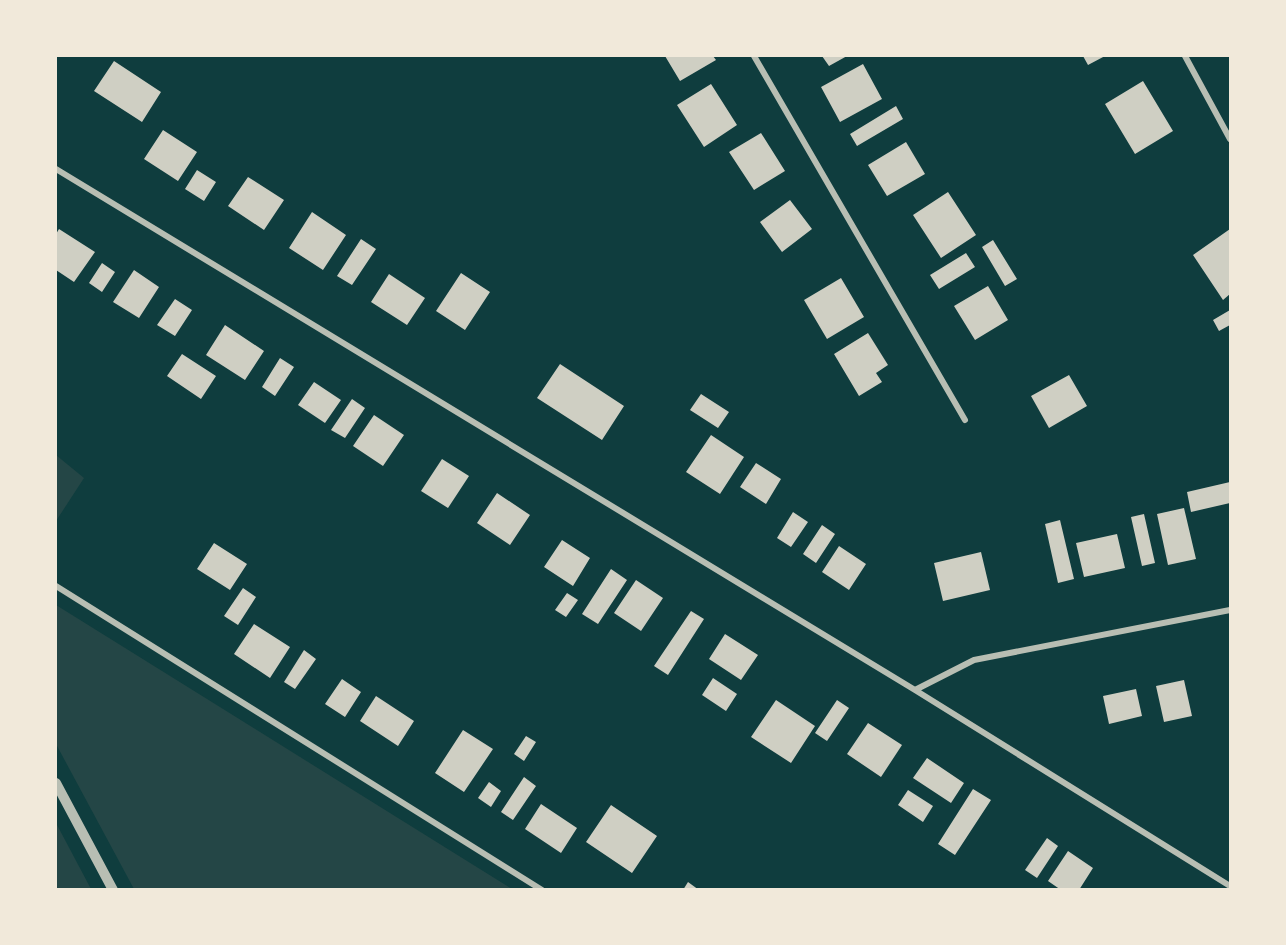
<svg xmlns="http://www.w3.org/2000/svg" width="1286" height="945" viewBox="0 0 1286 945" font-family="Montserrat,sans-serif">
	<rect width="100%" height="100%" fill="#0f3d3e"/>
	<path fill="#244646" d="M56 455 84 478 56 521Z
		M56 605 512 889H134L56 744Z
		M56 823 91 889H56Z"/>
	<path fill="#cfcfc3" d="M665 56H713L716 60 680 81Z
		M822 56H847L829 66Z
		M1083 56H1105L1088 65Z
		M114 61 161 92 142 122 94 91Z
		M863 64 882 99 840 122 821 87Z
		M1143 81 1173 131 1135 154 1105 104Z
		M711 84 737 125 704 147 677 105Z
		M896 106 903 119 857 146 850 134Z
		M163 130 197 152 178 181 144 159Z
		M761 133 785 171 754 190 729 152Z
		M906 142 925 174 887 196 868 165Z
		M197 170 216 182 204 201 185 189Z
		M248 177 284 200 264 230 228 206Z
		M948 192 976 235 941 258 913 215Z
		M790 200 812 229 782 252 760 222Z
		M312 212 346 235 323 270 289 248Z
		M59 229 95 252 74 282 56 270V234Z
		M1230 229V294L1223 300 1193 255Z
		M361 239 376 249 352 285 337 276Z
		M993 240 1017 279 1005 286 982 247Z
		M966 253 975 267 939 289 930 275Z
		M102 263 115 272 102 292 89 283Z
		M134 270 159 287 139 318 113 302Z
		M461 273 490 292 465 330 436 311Z
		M389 274 425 298 407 325 371 302Z
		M841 278 864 317 827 339 804 300Z
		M988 286 1008 320 975 340 954 306Z
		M175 299 192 310 175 336 157 325Z
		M1230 310V325L1219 331 1213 320Z
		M225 325 264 351 245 380 206 355Z
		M868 333 888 365 876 373 882 382 859 396 834 354Z
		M182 354 216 376 201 399 167 376Z
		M280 358 294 367 275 396 262 387Z
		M560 364 624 406 602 440 537 398Z
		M1069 375 1087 406 1049 428 1031 396Z
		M314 382 341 400 325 423 298 405Z
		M701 394 729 412 718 428 690 410Z
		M352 399 365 408 345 438 331 430Z
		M374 415 404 435 383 466 353 446Z
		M711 435 744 457 720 494 686 472Z
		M442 459 469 476 448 508 421 491Z
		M756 463 781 479 766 504 740 487Z
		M1230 482V503L1191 512 1187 492Z
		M497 493 530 515 510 545 477 523Z
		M1184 508 1196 559 1168 565 1157 514Z
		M793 512 808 522 791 547 777 538Z
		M1144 514 1155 563 1142 566 1131 517Z
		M1060 520 1074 579 1058 583 1045 524Z
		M822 525 835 534 816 563 803 554Z
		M1117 534 1125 568 1084 577 1076 543Z
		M562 540 590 558 573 586 544 567Z
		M214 543 247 564 230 590 197 569Z
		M839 546 866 564 849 590 822 572Z
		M981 552 990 590 943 601 934 563Z
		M611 569 627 580 598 624 582 614Z
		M636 580 663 598 641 631 614 613Z
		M243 588 256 597 238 625 224 616Z
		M567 593 578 600 566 617 555 610Z
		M691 611 704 619 668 675 654 666Z
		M254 624 290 647 270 678 234 654Z
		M725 634 758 655 741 680 709 659Z
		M304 650 316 659 295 689 284 682Z
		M713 678 737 694 726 711 702 695Z
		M342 679 361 692 345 717 325 704Z
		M1184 680 1192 716 1164 722 1156 686Z
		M1136 689 1142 716 1109 724 1103 696Z
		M376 696 414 721 398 746 360 721Z
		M776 700 815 726 791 763 751 737Z
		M837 700 849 708 827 741 815 733Z
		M868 723 902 745 881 777 847 754Z
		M463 730 493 749 464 792 435 773Z
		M526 736 536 742 524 761 514 754Z
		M927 758 964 783 951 803 913 778Z
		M524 777 536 786 513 820 501 812Z
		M489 782 501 791 491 807 478 798Z
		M973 789 991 800 955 855 938 844Z
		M908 790 933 806 923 822 898 805Z
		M541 804 577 828 561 853 525 829Z
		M611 805 657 836 632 873 586 842Z
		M1047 838 1058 846 1037 878 1025 870Z
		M1068 851 1093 868 1079 890H1061L1048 881Z
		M688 882 699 890H683Z"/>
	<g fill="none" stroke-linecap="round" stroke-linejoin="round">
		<path stroke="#b8beb3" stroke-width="6" d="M754 56 965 420
			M1185 56 1230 139
			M56 169 915 690 1230 886
			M56 586 542 890
			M915 690 974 660 1230 610"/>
		<path stroke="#b8beb3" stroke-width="10" d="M56 783 113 890"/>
	</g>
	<rect width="1286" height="945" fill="none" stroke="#f1e9da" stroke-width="114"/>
</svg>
